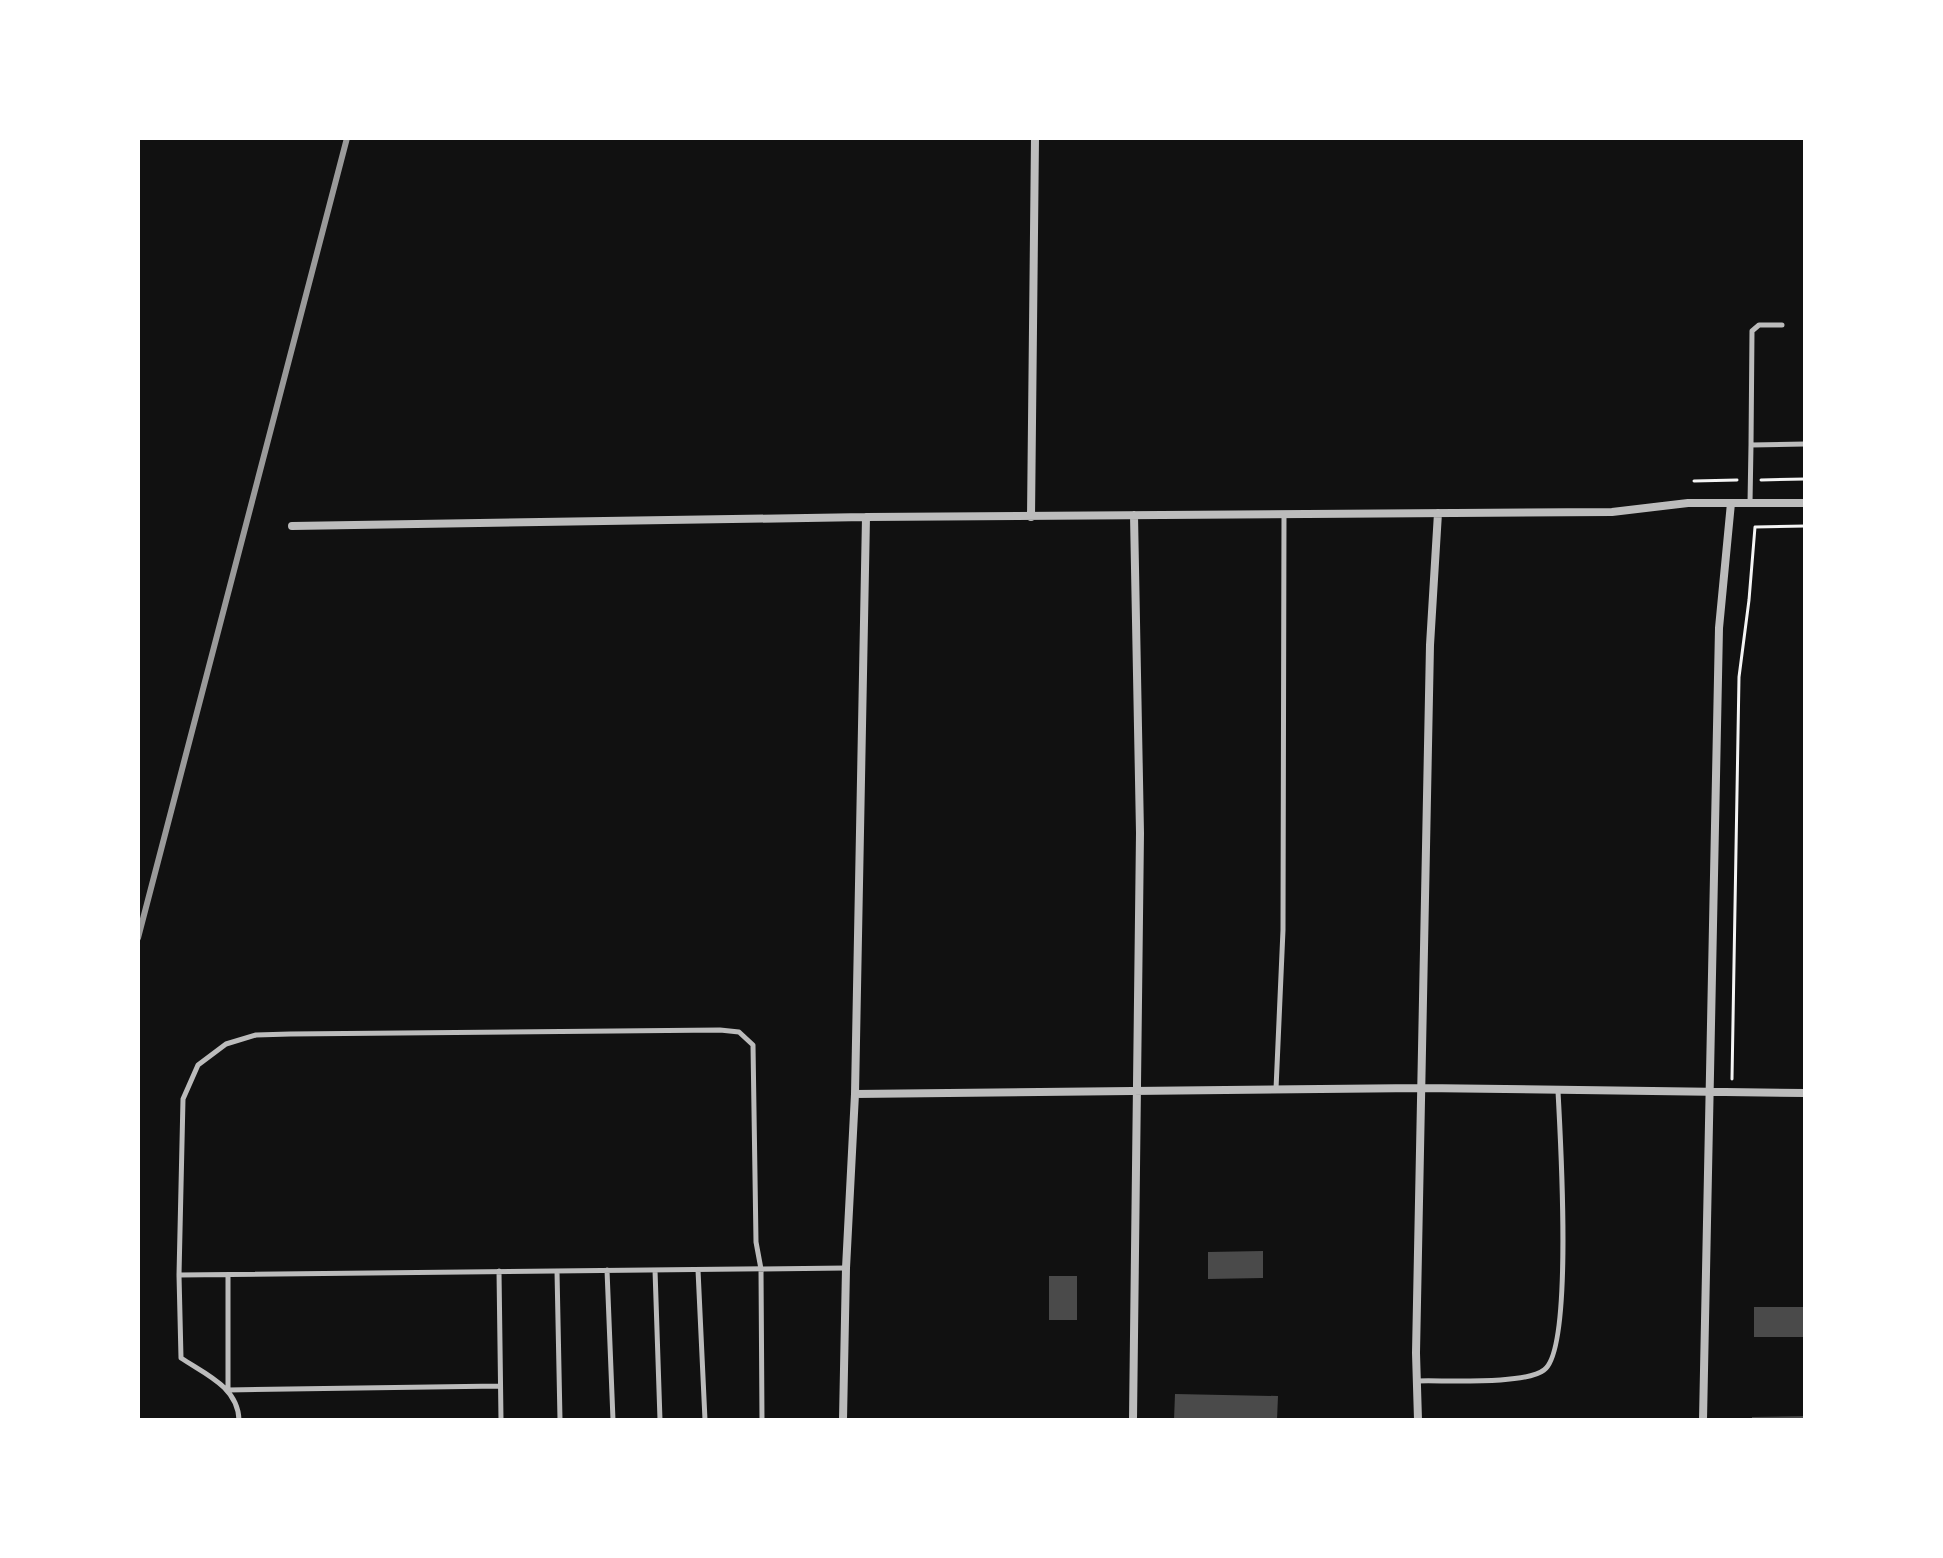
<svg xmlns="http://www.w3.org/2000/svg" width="1943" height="1558" viewBox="0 0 1943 1558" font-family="'Work Sans',sans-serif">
	<rect width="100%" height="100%" fill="#111"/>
	<path fill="#4a4a4a" d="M1263 1251V1278L1208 1279V1252Z
		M1049 1276H1077V1320H1049Z
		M1754 1307H1803V1337H1754Z
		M1175 1394 1278 1396 1277 1420H1174Z
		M1805 1416V1420H1752V1417Z"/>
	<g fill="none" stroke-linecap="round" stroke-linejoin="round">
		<path stroke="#f5f5f5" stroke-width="3" d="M1761 480 1805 479
			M1694 481 1737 480
			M1732 1079 1739 677 1749 600 1755 527 1805 526"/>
		<path stroke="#bcbcbc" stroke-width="5" d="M1751 445 1752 331 1759 325H1782
			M1750 503 1751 445 1805 444
			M1276 1089 1283 930 1284 514
			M607 1270 613 1420
			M655 1270 660 1420
			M698 1270 705 1420
			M499 1271 501 1420
			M557 1271 560 1420
			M179 1275 183 1099 198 1065 226 1044 256 1035 290 1034 720 1030 739 1032 753 1045 756 1242 761 1269 762 1420
			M228 1275V1390L500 1386
			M1417 1381C1444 1380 1525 1385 1544 1370 1574 1349 1560 1133 1558 1091
			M239 1420C238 1387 205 1374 181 1358L179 1275 846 1268"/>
		<path stroke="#bcbcbc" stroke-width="8" d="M1031 517 1035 138
			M292 526 866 517 1612 512 1688 503H1805
			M855 1094 1421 1088 1805 1093
			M843 1420 846 1268 855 1094 866 517
			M1133 1420 1140 833 1134 515
			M1418 1420 1416 1353 1430 645 1438 513
			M1703 1420 1719 628 1731 503"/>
		<path stroke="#9a9a9a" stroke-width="6" d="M138 938 347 138"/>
	</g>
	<rect width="1943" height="1558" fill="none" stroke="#ffffff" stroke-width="280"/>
</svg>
